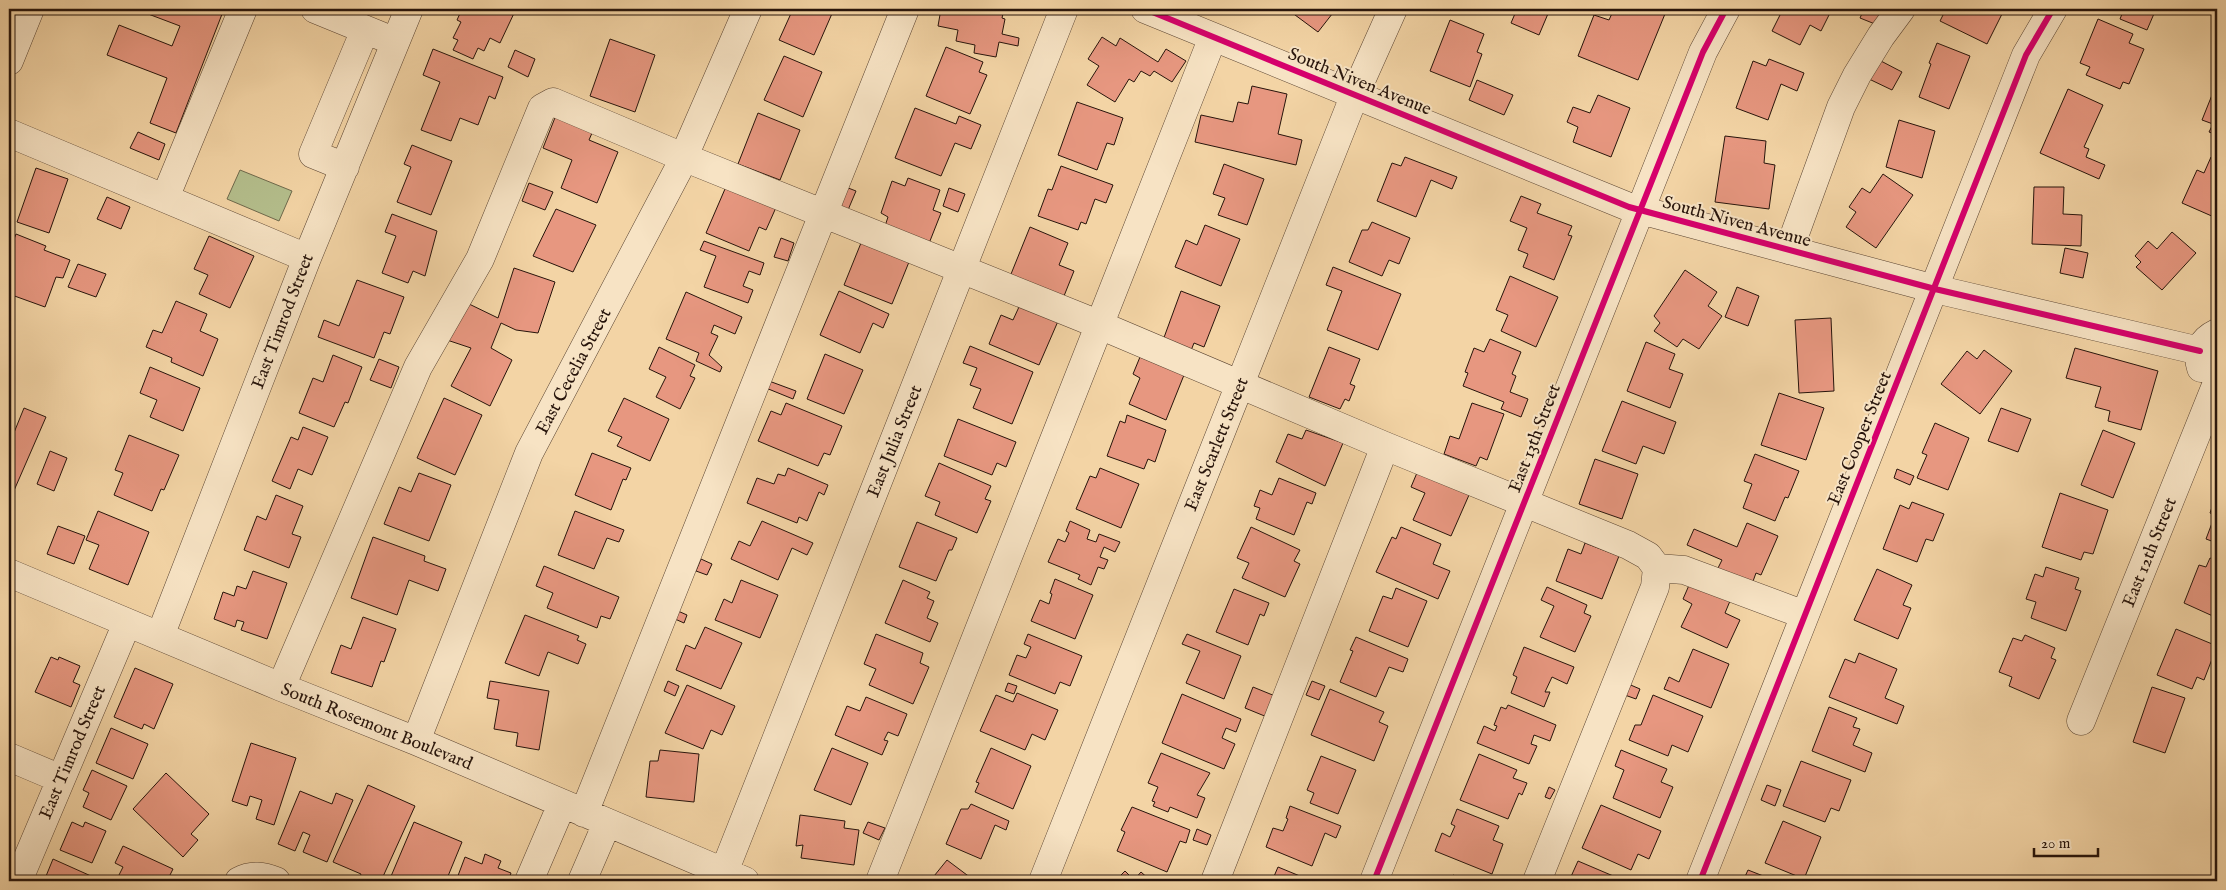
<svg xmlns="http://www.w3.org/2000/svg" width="2226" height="890" viewBox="0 0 2226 890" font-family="'IM FELL English',serif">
	<rect width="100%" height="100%" fill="#f3d4a5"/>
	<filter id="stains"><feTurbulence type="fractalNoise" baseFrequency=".004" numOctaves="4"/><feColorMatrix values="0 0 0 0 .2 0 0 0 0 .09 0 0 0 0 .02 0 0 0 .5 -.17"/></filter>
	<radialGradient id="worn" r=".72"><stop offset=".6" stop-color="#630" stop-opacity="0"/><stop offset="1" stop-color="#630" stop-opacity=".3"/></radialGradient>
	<path fill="#b4be8c" stroke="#6e694c" d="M240 170 292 191 279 221 227 199Z"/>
	<path fill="#e79780" stroke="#27140b" d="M135 9H224L176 133 150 123 167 78 107 55 119 25 172 46 180 26Z
		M462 9H516L500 43 490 38 484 51 478 48 473 59 453 50 458 40 453 38 461 22 457 20Z
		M793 9H834L814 55 779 40Z
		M941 9H1004L1002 18 1005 19 1002 34 1019 38 1018 46 999 42 996 57 974 53 975 45 956 41 958 30 938 26Z
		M1287 9H1336L1318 32Z
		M1517 9H1550L1539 35 1511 23Z
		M1614 9H1667L1638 80 1578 56 1594 15 1609 20Z
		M1783 9H1832L1821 31 1810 25 1800 45 1772 31Z
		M1864 9H1874L1886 13 1880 26 1860 18Z
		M1946 9H1996L1995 11 2002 14 1987 44 1940 21Z
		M2124 9H2156L2147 30 2120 19Z
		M2098 19 2133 34 2129 43 2144 49 2129 84 2123 82 2120 89 2086 75 2090 67 2080 63Z
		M1450 20 1484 34 1477 52 1482 54 1470 87 1430 71Z
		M1102 37 1116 46 1120 38 1158 62 1166 49 1186 61 1172 82 1154 71 1150 76 1141 71 1134 82 1129 79 1115 102 1087 85 1099 66 1088 59Z
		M610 39 655 55 635 112 590 96Z
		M1937 43 1970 56 1949 109 1919 97 1931 64 1929 63Z
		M946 47 983 62 979 72 987 75 970 114 926 96Z
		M433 49 503 77 495 99 489 96 478 125 460 118 451 141 421 130 440 82 423 75Z
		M515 50 535 59 528 77 508 67Z
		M784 56 822 72 803 117 764 100Z
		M1769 59 1804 73 1797 91 1781 84 1768 120 1736 108 1753 61 1766 66Z
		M1879 60 1902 72 1892 90 1869 79Z
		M1477 80 1513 95 1504 115 1469 100Z
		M1252 86 1287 94 1278 134 1302 140 1296 165 1195 142 1201 115 1233 122 1238 102 1248 104Z
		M2068 89 2103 105 2084 147 2089 149 2086 157 2105 165 2099 179 2040 153Z
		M2214 90 2217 92V135L2209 132 2213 124 2202 120Z
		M1598 95 1630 108 1611 157 1573 142 1578 127 1567 122 1573 107 1590 113Z
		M1077 102 1123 118 1114 145 1107 143 1097 170 1058 155Z
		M915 108 956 124 959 116 981 125 971 149 955 143 941 176 895 158Z
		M558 110 595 126 589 140 618 152 597 203 561 188 572 160 543 148Z
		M758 113 800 130 780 180 738 164Z
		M1899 120 1935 131 1922 178 1886 167Z
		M138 132 165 144 159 160 130 148Z
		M1725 136 1766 141 1764 163 1775 165 1769 209 1715 202Z
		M412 145 452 161 431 215 397 202 411 167 404 164Z
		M1405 157 1457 177 1452 189 1431 180 1416 217 1377 201 1392 163 1401 166Z
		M2211 157 2217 160V210L2214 217 2182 203 2197 170 2204 173Z
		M1224 164 1264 179 1247 225 1218 215 1225 198 1213 194Z
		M1061 166 1113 185 1106 203 1095 199 1086 224 1081 222 1078 230 1038 216 1048 189 1052 190Z
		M36 168 68 179 49 233 17 222Z
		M1883 174 1913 195 1876 248 1846 227 1856 212 1849 207 1862 188 1870 193Z
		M908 178 940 190 933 210 941 213 928 246 884 229 888 217 881 213 892 181 905 186Z
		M728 182 778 203 766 230 759 227 749 251 706 233Z
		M529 183 553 192 545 210 522 201Z
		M843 186 856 191 848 210 835 206Z
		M2034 187H2064L2063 214 2082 215 2081 246 2032 244Z
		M949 188 965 194 958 212 943 206Z
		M1521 196 1541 204 1537 213 1572 226 1568 235 1572 236 1554 280 1523 267 1528 254 1518 250 1527 228 1510 221Z
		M107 197 130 207 121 229 97 219Z
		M556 209 596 225 573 272 533 256Z
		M392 214 437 231 425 276 413 271 408 283 382 273 396 236 385 232Z
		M1372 222 1410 238 1399 264 1389 260 1382 276 1349 262 1362 230H1368Z
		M1205 225 1240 239 1221 286 1175 267 1186 240 1197 245Z
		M1030 227 1068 243 1059 265 1074 271 1062 301 1009 279Z
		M2172 232 2196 253 2162 290 2136 267 2141 262 2135 256 2148 241 2157 249Z
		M16 234 46 246 44 250 70 260 63 278 56 277 45 307 9 294V252Z
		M209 236 254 256 230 308 199 294 208 275 194 269Z
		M781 238 794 243 788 261 774 257Z
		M863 238 911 257 892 304 844 285Z
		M704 241 764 263 760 275 749 271 743 286 753 290 748 303 704 287 716 256 700 250Z
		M2065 248 2088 253 2083 278 2060 273Z
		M78 264 106 274 96 297 68 287Z
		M1333 267 1401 294 1378 350 1327 330 1342 291 1326 285Z
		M514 268 555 282 538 333 516 330 501 323 491 348 512 360 490 406 451 386 471 348 447 340 467 303 498 318Z
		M1685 270 1717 292 1708 306 1722 316 1699 349 1683 339 1677 347 1654 331 1660 323 1654 316Z
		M1510 276 1558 297 1536 347 1501 331 1508 315 1496 310Z
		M357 280 404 297 390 334 384 332 374 358 318 337 324 320 339 326Z
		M1737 287 1759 296 1748 326 1725 317Z
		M839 291 889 314 883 328 873 323 860 353 820 335Z
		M1181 291 1220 306 1204 347 1194 343 1190 353 1162 343Z
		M686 292 742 317 735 334 714 325 711 333 718 336 709 355 722 367 720 372 696 361 699 353 666 339Z
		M1024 296 1062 312 1039 365 989 344 1001 315 1013 320Z
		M176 301 207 314 200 331 218 339 203 376 171 362 172 358 146 347 153 330 162 333Z
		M1831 318 1834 391 1799 393 1795 320Z
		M1490 339 1521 352 1512 374 1516 376 1510 392 1528 399 1521 417 1501 409 1504 402 1463 386 1468 373 1465 372 1474 348 1484 352Z
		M1646 342 1675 354 1669 369 1683 374 1670 408 1627 391Z
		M970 346 1033 372 1012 424 973 408 981 389 970 385 977 368 963 363Z
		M659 347 695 365 690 376 695 378 680 409 656 397 666 377 649 369Z
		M1329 347 1360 359 1350 384 1355 386 1349 401 1345 399 1340 409 1309 397Z
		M2075 348 2158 371 2141 430 2108 421 2110 411 2095 407 2101 387 2066 378Z
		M1984 350 2012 371 1980 414 1941 384 1967 351 1977 359Z
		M825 354 863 370 844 414 807 399Z
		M333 355 362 367 348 403 345 402 334 427 299 413 313 378 323 382Z
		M1140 357 1184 375 1166 420 1129 404 1140 378 1133 374Z
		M379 359 399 367 391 388 370 380Z
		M150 367 200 388 183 431 150 417 157 400 140 393Z
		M769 381 796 391 793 399 766 388Z
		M1779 393 1824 408 1806 460 1761 445Z
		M444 398 482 415 455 475 417 458Z
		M624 398 669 419 650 461 617 446 622 437 608 431Z
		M1622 401 1676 422 1664 454 1643 446 1636 464 1602 451Z
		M786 403 842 426 830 455 824 453 818 466 758 441 771 411 781 415Z
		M1472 403 1504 414 1487 460 1480 457 1476 466 1444 454 1450 436 1459 439Z
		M24 408 46 417 9 502V439L11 440Z
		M2001 408 2031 419 2018 452 1988 441Z
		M1127 415 1166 430 1155 462 1148 459 1144 469 1107 456 1120 421 1125 423Z
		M958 419 1016 442 1006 467 997 463 992 475 944 456Z
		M1935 423 1969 438 1948 490 1917 478 1927 455 1922 453Z
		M303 427 328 437 312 475 298 469 290 489 272 481 291 437 298 440Z
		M1306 430 1343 443 1325 486 1276 462 1288 434 1302 439Z
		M2103 430 2135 443 2113 498 2081 485Z
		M129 435 179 455 164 490 161 489 152 511 114 495 123 473 115 470Z
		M50 451 67 458 54 491 37 484Z
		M592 453 631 468 626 480 623 479 611 510 575 495Z
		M1755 454 1799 471 1788 498 1785 497 1775 521 1743 508 1752 484 1744 481Z
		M1595 459 1638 474 1622 519 1579 504Z
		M939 463 991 486 985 499 991 501 977 533 935 515 940 502 925 496Z
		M788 468 828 485 824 495 819 492 807 521 799 517 797 523 747 503 757 478 774 484 778 474 785 476Z
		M1100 468 1139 484 1121 528 1076 509 1090 476 1096 478Z
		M1419 468 1437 481 1469 495 1451 536 1413 520 1425 493 1411 487Z
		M1897 469 1914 476 1910 485 1894 478Z
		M419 473 451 485 429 541 384 524 399 487 411 492Z
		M1279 478 1316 493 1312 504 1307 502 1294 535 1256 519 1260 508 1254 506 1260 490 1272 495Z
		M2217 492V543L2206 539 2215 515 2210 513Z
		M2060 493 2108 510 2093 554 2084 552 2081 560 2042 547Z
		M276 495 303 506 292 534 301 537 289 568 244 550 257 516 266 520Z
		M1912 502 1944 514 1933 541 1926 539 1917 562 1883 549 1900 505 1909 509Z
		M98 511 149 532 128 585 89 569 99 545 86 540Z
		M575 511 624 530 619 542 607 538 594 569 558 555Z
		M762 521 813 543 807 555 792 548 778 580 731 559 739 541 750 546Z
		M1070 521 1090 530 1087 539 1096 542 1099 534 1120 542 1115 552 1104 547 1100 557 1108 560 1104 569 1098 567 1091 585 1078 579 1080 575 1048 562 1058 539 1065 542 1069 533 1066 531Z
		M917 522 957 538 952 550H949L936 581 899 567Z
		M1747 523 1778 536 1761 575 1756 573 1752 584 1717 570 1722 560 1687 545 1694 529 1737 547Z
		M58 526 85 536 74 564 47 554Z
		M1251 527 1300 550 1294 561 1300 564 1285 597 1242 578 1249 563 1237 558Z
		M1401 527 1441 544 1433 564 1450 571 1438 599 1376 572 1392 537 1396 539Z
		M373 537 425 556 424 561 446 569 438 591 409 580 397 615 351 598Z
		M1585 543 1619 556 1602 599 1556 581 1568 549 1581 554Z
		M2210 558 2217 560V612L2215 617 2184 603 2199 565 2206 567Z
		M701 559 712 564 707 575 696 571Z
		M544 566 619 597 610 619 601 616 597 628 547 608 553 593 536 586Z
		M2046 567 2079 578 2075 589 2081 591 2066 631 2031 618 2036 602 2026 599 2035 574 2043 577Z
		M1877 569 1912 585 1903 605 1911 608 1898 639 1854 620Z
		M253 571 287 583 267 639 241 630 244 622 237 620 235 627 214 619 223 592 234 596 237 586 246 589Z
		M1055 579 1093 595 1075 639 1031 621 1040 600 1049 604 1052 594 1050 593Z
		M741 580 778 595 760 638 715 620 724 599 732 603Z
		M903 580 930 592 927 598 934 601 927 618 938 623 930 642 885 623Z
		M1690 583 1730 601 1725 613 1740 620 1727 648 1681 627 1692 604 1683 599Z
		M1547 587 1587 605 1584 613 1591 616 1575 652 1540 637 1554 606 1541 600Z
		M1396 588 1427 601 1408 647 1369 631 1383 596 1392 599Z
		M1234 589 1269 603 1264 616 1260 614 1248 645 1216 632Z
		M678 611 687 615 684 623 675 619Z
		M525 615 579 636 577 640 586 644 578 664 548 652 539 676 505 663Z
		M363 617 396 629 384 662 381 661 372 687 331 673 341 645 351 649Z
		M705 627 742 643 721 689 676 670 686 645 695 649Z
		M2176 629 2217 646 2204 680 2197 677 2192 689 2157 675Z
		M876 634 923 653 920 663 929 667 913 704 869 685 876 669 864 664Z
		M1028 634 1082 656 1070 686 1060 682 1055 694 1009 675 1017 655 1026 658 1031 647 1024 644Z
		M1187 634 1241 656 1224 699 1186 683 1200 651 1182 644Z
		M2025 635 2055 648 2051 658 2056 660 2039 699 2009 686 2012 677 1999 672 2013 638 2022 641Z
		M1356 637 1408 659 1403 672 1389 667 1376 697 1340 682 1353 651 1350 650Z
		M1524 647 1574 667 1567 684 1552 677 1545 692H1550L1544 707 1511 693 1517 677 1513 675Z
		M1693 649 1729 664 1711 708 1664 689 1669 677 1679 682Z
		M1859 653 1897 669 1885 698 1904 706 1897 724 1829 697 1845 659 1855 663Z
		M51 657 58 660 59 657 80 666 73 682 80 685 71 707 35 692Z
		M135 668 173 684 154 729 144 724 142 729 114 717Z
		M490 681 549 691 539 750 516 746 518 733 494 729 499 700 487 698Z
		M668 681 679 686 675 696 664 691Z
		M1312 681 1325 686 1319 700 1306 695Z
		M1008 683 1017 686 1014 694 1005 691Z
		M1626 683 1640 689 1636 699 1622 694Z
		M687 685 735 706 722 735 711 730 703 749 665 733Z
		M1253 687 1275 696 1267 717 1245 708Z
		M2152 687 2185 698 2165 753 2133 742Z
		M1330 689 1384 712 1379 722 1388 726 1374 761 1311 735Z
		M1017 693 1058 710 1045 740 1032 734 1025 750 980 731 996 695 1013 702Z
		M1182 694 1241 719 1236 732 1226 728 1222 738 1235 744 1224 769 1162 743Z
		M1653 695 1703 716 1688 752 1672 745 1668 756 1629 740 1635 725H1641Z
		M866 697 907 714 898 736 888 732 884 740 888 741 882 755 835 735 847 706 860 711Z
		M1508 705 1556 725 1550 741 1534 735 1531 744 1537 746 1529 764 1477 743 1484 726 1495 731 1497 726 1494 725 1501 707 1506 709Z
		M1829 707 1857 718 1853 727 1860 729 1853 745 1872 753 1865 772 1812 751Z
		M111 728 148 744 133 779 96 763Z
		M251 743 296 758 274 825 256 819 262 800 250 796 247 806 232 801Z
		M832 748 868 763 851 805 814 790Z
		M991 748 1031 766 1013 809 975 792 979 783 976 782Z
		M660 750 699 754 694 802 646 797 650 761H658Z
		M1621 750 1667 769 1661 782 1673 787 1660 818 1613 798 1624 770 1615 766Z
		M1161 753 1210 773 1197 795 1205 798 1197 818 1170 807 1168 812 1153 806 1155 802 1152 801 1158 787 1148 783Z
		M1479 754 1517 770 1513 778 1527 783 1522 795 1519 793 1508 819 1460 800Z
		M1321 756 1356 770 1338 814 1310 803 1314 793 1307 790Z
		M1801 761 1851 780 1839 811 1831 808 1825 822 1783 806Z
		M92 770 127 786 111 820 83 807 89 793 83 790Z
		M166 773 209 814 191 834 198 840 183 857 133 809Z
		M368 785 415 806 381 881H358L361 874 333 862Z
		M1767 785 1781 790 1775 806 1761 800Z
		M1549 787 1555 790 1550 799 1545 797Z
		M300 791 332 804 336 793 353 800 327 862 303 852 310 835 303 832 295 851 278 844Z
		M971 804 1009 821 1006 830 995 825 981 859 946 844 961 809H968Z
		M1601 805 1661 831 1649 859 1638 854 1631 870 1582 848Z
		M1290 806 1341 826 1336 838 1325 833 1312 866 1266 847 1273 828 1283 831 1288 819 1286 818Z
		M1132 807 1190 830 1186 843 1180 841 1167 872 1117 851 1125 832 1121 830Z
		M1457 809 1499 826 1493 840 1503 844 1492 874 1435 851 1442 833 1450 837 1455 826 1451 824Z
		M800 815 845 821 844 828 859 830 854 865 801 858 803 845 796 846Z
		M1783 821 1821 837 1804 879 1765 863Z
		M72 822 83 827 85 822 106 831 92 863 60 850Z
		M414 822 462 842 446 881H425L418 878 417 881H389Z
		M868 822 885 828 879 840 863 833Z
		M1197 829 1211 835 1207 845 1193 840Z
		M123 846 173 869 167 881H116L123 867 115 863Z
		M485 854 501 861 498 868 511 873 508 881H456L465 857 482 864Z
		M53 859 91 876 89 881H44Z
		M947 860 975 881H930Z
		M1578 861 1625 881H1569Z
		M1278 867 1312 881H1272Z
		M1748 870 1776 881H1743Z
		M1125 871 1134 880 1141 872 1151 881H1115Z
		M1453 875 1469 881H1451Z"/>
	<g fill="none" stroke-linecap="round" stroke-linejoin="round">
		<g stroke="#5a4432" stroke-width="29">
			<path id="minor" d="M315 9 381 36
				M1145 9 1629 207 1935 289 2200 351
				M9 61 30 9
				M9 133 307 258
				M345 167 313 154 365 30
				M165 198 243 9
				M1789 250 1841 107 1857 75 1881 36 1901 9
				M2201 368C2196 352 2202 340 2217 333
				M1657 568 1684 570 1805 615
				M9 573 281 687 416 741 745 881
				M160 636 307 258 409 9
				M281 687 418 367 480 259 542 108 553 102 683 157 1083 318 1385 446 1628 545 1648 556 1657 568 1655 587 1537 881
				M2081 721 2217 383
				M416 741 529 453 678 170 748 9
				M9 757 61 779
				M584 813 905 9
				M724 872 1064 9
				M18 881 127 623
				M239 881C252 874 263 876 276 881
				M529 881 562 804
				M582 881 607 823
				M880 881 1213 37
				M1043 881 1355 94 1393 9
				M1215 881 1385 446
				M1374 881 1703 52 1726 9
				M1700 881 2026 55 2053 9"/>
		</g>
		<use href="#minor" stroke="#f7e3c4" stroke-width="28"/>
		<g stroke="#f7e3c4" stroke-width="9">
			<path id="cycleway" d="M1145 9 1629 207 1935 289 2200 351
				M1374 881 1703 52 1726 9
				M1700 881 2026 55 2053 9"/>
		</g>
		<use href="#cycleway" stroke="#d6006c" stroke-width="6"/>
	</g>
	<g text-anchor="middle" stroke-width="4" stroke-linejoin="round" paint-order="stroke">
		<g font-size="18" fill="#27140b" stroke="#f7e3c4">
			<text transform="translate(1360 81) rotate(22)" y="6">South Niven Avenue</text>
			<text transform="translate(1737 221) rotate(15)" y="6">South Niven Avenue</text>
			<text transform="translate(282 321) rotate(-69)" y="6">East Timrod Street</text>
			<text transform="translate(573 371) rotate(-62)" y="6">East Cecelia Street</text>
			<text transform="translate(1534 438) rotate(-69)" y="6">East 13th Street</text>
			<text transform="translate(1859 438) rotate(-68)" y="6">East Cooper Street</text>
			<text transform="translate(894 441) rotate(-68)" y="6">East Julia Street</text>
			<text transform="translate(1216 444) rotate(-68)" y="6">East Scarlett Street</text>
			<text transform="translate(2149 552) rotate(-68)" y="6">East 12th Street</text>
			<text transform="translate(377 726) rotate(22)" y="6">South Rosemont Boulevard</text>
			<text transform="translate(72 752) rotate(-67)" y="6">East Timrod Street</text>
		</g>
	</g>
	<rect width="2226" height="890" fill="none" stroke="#f3d4a5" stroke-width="30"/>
	<rect x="10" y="10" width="2206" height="870" fill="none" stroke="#27140b" stroke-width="2.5"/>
	<rect x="15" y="15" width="2196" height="860" fill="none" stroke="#27140b"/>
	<path d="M2034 848v8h64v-8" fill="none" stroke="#27140b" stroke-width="2.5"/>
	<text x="2041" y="848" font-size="15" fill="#27140b" stroke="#f7e3c4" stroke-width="4" paint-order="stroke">20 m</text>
	<rect width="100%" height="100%" filter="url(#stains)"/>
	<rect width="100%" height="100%" fill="url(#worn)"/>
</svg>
